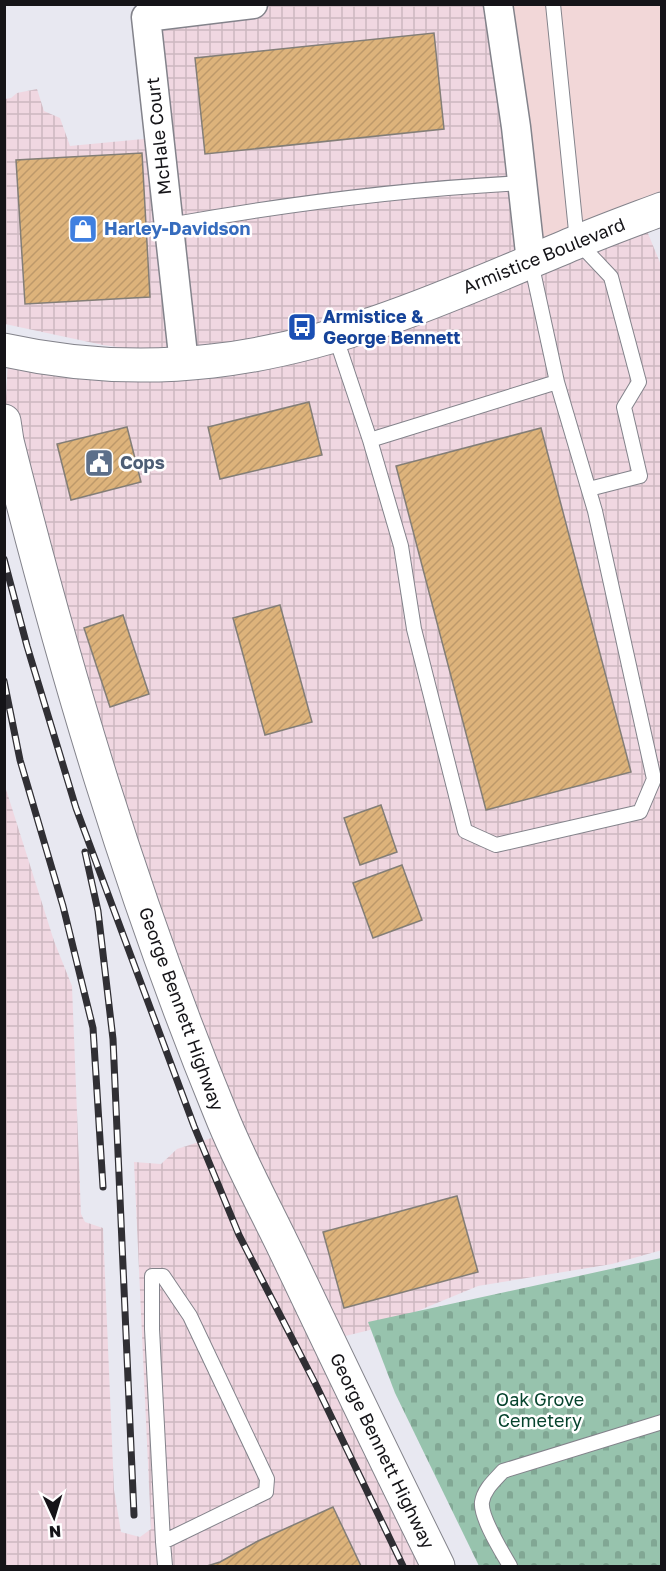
<svg xmlns="http://www.w3.org/2000/svg" width="666" height="1571" viewBox="0 0 666 1571" font-family="'Golos Text',sans-serif">
	<defs>
		<pattern id="industrial-grid" width="8" height="8" patternUnits="userSpaceOnUse" patternTransform="scale(1.5)"><rect width="8" height="8" fill="#f0d7e1"/><path d="M0 4h8M4 0v8" fill="none" stroke="#cdb8c0"/></pattern>
		<pattern id="cemetery-stones" width="16" height="16" patternUnits="userSpaceOnUse" patternTransform="scale(1.5)"><rect width="16" height="16" fill="#97c3ad"/><path d="M2 7V4a2 2 0 0 1 4 0v3zM10 15v-3a2 2 0 0 1 4 0v3z" fill="#81a794"/></pattern>
		<pattern id="building-hatch" width="6" height="6" patternUnits="userSpaceOnUse" patternTransform="scale(1.5)"><rect width="6" height="6" fill="#ddb37b"/><path d="M-1 1l2-2M0 6l6-6M5 7l2-2" fill="none" stroke="#bd996a"/></pattern>
	</defs>
	<rect width="100%" height="100%" fill="#e8e8f1"/>
	<path fill="#f2d7d8" d="M496 5H661V203L536 254Z"/>
	<path fill="url(#industrial-grid)" d="M262 4 496 5 529 249 640 214 661 265 662 1250 612 1264 478 1286 374 1329 333 1339 438 1566H5L4 783 54 941 72 986 81 1214 85 1222 103 1228 114 1490 121 1532 140 1537 151 1529 134 1162 161 1164 177 1149 227 1133 5 417 8 360 185 356 103 345 5 324V99L11 98 17 93 37 89 44 111 60 118 70 146 164 137 160 38 166 23Z"/>
	<path fill="url(#cemetery-stones)" d="M661 1258V1566H479L395 1393 368 1322Z"/>
	<path fill="url(#building-hatch)" stroke="#837e77" stroke-width="1.5" d="M434 33 444 129 205 154 195 58Z
		M142 153 150 297 25 304 16 160Z
		M309 402 322 455 220 479 208 427Z
		M127 427 141 482 71 500 57 444Z
		M541 428 631 772 486 810 396 466Z
		M280 605 312 722 265 735 233 618Z
		M123 615 149 694 110 707 84 628Z
		M381 805 397 852 360 865 344 818Z
		M402 865 422 920 373 938 353 883Z
		M457 1196 478 1272 344 1308 323 1232Z
		M333 1507 361 1566H207L220 1562 258 1541Z"/>
	<g fill="none" stroke-linecap="round" stroke-linejoin="round">
		<g stroke="#83838b" stroke-width="16">
			<path id="service" d="M553 4 577 241 611 277 639 382 624 407 640 476 589 489
				M169 225C286 204 403 189 522 183
				M335 335 370 440 557 382 531 262
				M370 440 401 546 414 629 465 831 496 845 640 812 654 779 595 511 557 382
				M163 1542 266 1492 267 1479 190 1316 163 1276H152V1329L163 1542 165 1566
				M510 1566C502 1552 480 1517 482 1502 484 1489 495 1480 503 1471L662 1422"/>
		</g>
		<g stroke="#83838b" stroke-width="31">
			<path id="minor" d="M498 4 516 127 531 262
				M184 364 146 17 253 4"/>
		</g>
		<g stroke="#83838b" stroke-width="35">
			<path id="secondary" d="M4 350C72 365 143 369 212 361 340 347 460 291 577 242 605 230 633 220 662 209
				M4 421 7 441C64 669 131 895 220 1112 240 1163 267 1211 290 1260 339 1363 388 1465 438 1566"/>
		</g>
		<use href="#service" stroke="#fff" stroke-width="14"/>
		<use href="#minor" stroke="#fff" stroke-width="28"/>
		<use href="#secondary" stroke="#fff" stroke-width="33"/>
		<g stroke="#302f34" stroke-width="7">
			<path id="rail" d="M4 559 27 646 76 808 194 1126 239 1235 316 1385 403 1566
				M4 681 20 760 63 906 93 1028 103 1187
				M85 852 98 911 113 1039 134 1515"/>
		</g>
		<use href="#rail" stroke="#fff" stroke-width="4.5" stroke-dasharray="14" stroke-linecap="butt"/>
	</g>
	<defs>
		<g id="shop-square" transform="scale(1.5)"><rect x="-9" y="-9" width="18" height="18" rx="4" fill="#3f7fe0" stroke="#fff"/><path d="M-5-2.5h2.3a2.7 3.5 0 0 1 5.4 0H5L5.5 6h-11ZM-1.5-2.5h3a1.5 2.3 0 0 0-3 0Z" fill="#fff"/></g>
		<g id="bus-square" transform="scale(1.5)"><rect x="-9" y="-9" width="18" height="18" rx="4" fill="#1a4fb4" stroke="#fff"/><path d="M-5-6H5V4H4V6H2V4H-2V6H-4V4H-5ZM-3.5-4V0h7V-4ZM-3.5 1.2v1.5H-2V1.2ZM2 1.2v1.5H3.5V1.2Z" fill="#fff"/></g>
		<g id="civic-square" transform="scale(1.5)"><rect x="-9" y="-9" width="18" height="18" rx="4" fill="#5c6f8a" stroke="#fff"/><path d="M-.6-6.5H3V-4.5H.6V-3L4-1V1h2V6H-6V1h2V-1L-.6-3ZM-1.2 2.5V6h2.4V2.5Z" fill="#fff"/></g>
	</defs>
	<g fill-rule="evenodd">
		<use href="#shop-square" x="83" y="229"/>
		<use href="#bus-square" x="302" y="327"/>
		<use href="#civic-square" x="99" y="463"/>
	</g>
	<g text-anchor="middle" stroke-width="5" stroke-linejoin="round" paint-order="stroke">
		<g font-size="18" fill="#151418" stroke="#fff">
			<text transform="translate(159 136) rotate(-96)" y="6">McHale Court</text>
			<text transform="translate(544 256) rotate(-22)" y="6">Armistice Boulevard</text>
			<text transform="translate(181 1009) rotate(70)" y="6">George Bennett Highway</text>
			<text transform="translate(382 1451) rotate(64)" y="6">George Bennett Highway</text>
		</g>
		<g font-size="18" font-weight="bold" fill="#366cbe" stroke="#fff" text-anchor="start">
			<text x="104" y="235">Harley-Davidson</text>
		</g>
		<g font-size="18" font-weight="bold" fill="#164399" stroke="#fff" text-anchor="start">
			<text x="323" y="323">Armistice &amp;<tspan x="323" dy="21">George Bennett</tspan></text>
		</g>
		<g font-size="18" font-weight="bold" fill="#4e5e75" stroke="#fff" text-anchor="start">
			<text x="120" y="469">Cops</text>
		</g>
		<g font-size="18" fill="#07442e" stroke="#fff">
			<text x="540" y="1406">Oak Grove<tspan x="540" dy="21">Cemetery</tspan></text>
		</g>
	</g>
	<rect width="666" height="1571" fill="none" stroke="#151418" stroke-width="12"/>
	<g transform="translate(54 1517) rotate(176)" stroke="#ffffff" stroke-width="4.5" paint-order="stroke">
	<path d="M0-4.5L10 22L0 15L-10 22Z" fill="#151418"/>
	<text y="-9" font-size="16" font-weight="bold" text-anchor="middle" fill="#151418">N</text>
	</g>
</svg>
